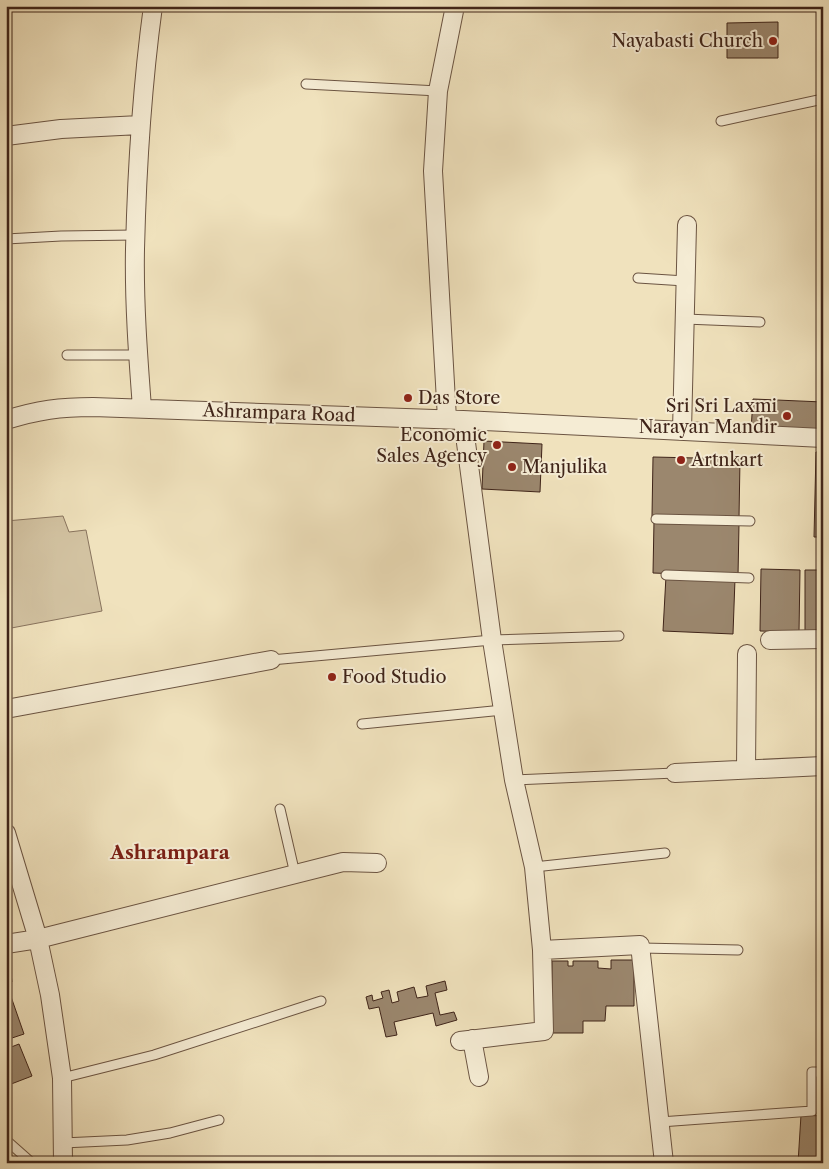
<svg xmlns="http://www.w3.org/2000/svg" width="829" height="1169" viewBox="0 0 829 1169" font-family="'Libre Caslon Text',serif">
	<rect width="100%" height="100%" fill="#f0e2bd"/>
	<filter id="stains"><feTurbulence type="fractalNoise" baseFrequency=".004" numOctaves="4"/><feColorMatrix values="0 0 0 0 .2 0 0 0 0 .09 0 0 0 0 .02 0 0 0 .5 -.17"/></filter>
	<radialGradient id="worn" r=".72"><stop offset=".6" stop-color="#630" stop-opacity="0"/><stop offset="1" stop-color="#630" stop-opacity=".3"/></radialGradient>
	<path fill="#d2c2a1" stroke="#88735d" d="M63 516 69 532 86 530 102 611 6 629V521Z"/>
	<path fill="#9b876e" stroke="#3f2419" d="M778 22V58H727V23Z
		M753 399 823 402V434L751 430Z
		M484 441 542 444 540 492 482 489Z
		M816 452H823V537H814Z
		M653 457 740 459 739 518 652 516Z
		M654 521 739 524 738 576 653 573Z
		M761 569 800 570 799 632 760 631Z
		M805 570H823V632H805Z
		M666 576 735 579 733 634 663 631Z
		M6 949H8L12 982 6 983Z
		M611 960H634V1006H606L605 1021H583V1033H552V961H568V966H573V961H598V968L611 969Z
		M445 981 447 990 435 993 440 1015 454 1012 457 1020 436 1026 433 1013 394 1022 397 1035 386 1037 379 1007 369 1009 366 997 372 995 373 1001 383 998 381 992 389 990 392 1003 399 1001 397 992 414 987 417 998 428 996 426 986Z
		M8 988 24 1034 6 1040V989Z
		M19 1044 32 1076 6 1086V1049Z
		M801 1115 823 1116V1163H798Z"/>
	<g fill="none" stroke-linecap="round" stroke-linejoin="round">
		<g stroke="#6b5442" stroke-width="11">
			<path id="service" d="M306 84 438 91
				M721 121 823 99
				M6 239 61 236 135 235
				M638 278 685 281
				M685 319 760 322
				M67 355H138
				M656 519 750 521
				M666 575 749 578
				M271 660 492 640 619 636
				M362 724 503 710
				M514 780 675 773
				M280 809 295 874
				M534 867 665 853
				M641 948 738 950
				M62 1078 154 1055 321 1001
				M660 1122 812 1111V1072H823
				M6 1140 32 1163
				M63 1143 127 1140 170 1133 219 1120"/>
		</g>
		<g stroke="#6b5442" stroke-width="20">
			<path id="minor" d="M6 136 61 129 140 125
				M142 408C138 355 134 302 135 249 137 167 142 87 153 6
				M447 419 433 171 438 91 455 6
				M6 420C38 410 60 407 93 407L463 420 823 438
				M682 431 687 225
				M770 640 823 639
				M6 709 271 660
				M746 769 747 654
				M675 773 823 766
				M6 833 38 939 50 995 62 1078 63 1163
				M6 944 38 939 343 862 377 863
				M542 950 640 945 664 1163
				M472 1039 479 1077
				M460 1041 544 1031 542 950 534 867 514 780 492 640 463 420"/>
		</g>
		<use href="#service" stroke="#f5ecd4" stroke-width="9"/>
		<use href="#minor" stroke="#f5ecd4" stroke-width="18"/>
	</g>
	<g fill="#8f2418" stroke="#f5ecd4" stroke-width="2">
		<circle cx="773" cy="41" r="5"/>
		<circle cx="408" cy="398" r="5"/>
		<circle cx="787" cy="416" r="5"/>
		<circle cx="497" cy="445" r="5"/>
		<circle cx="681" cy="460" r="5"/>
		<circle cx="512" cy="467" r="5"/>
		<circle cx="332" cy="677" r="5"/>
	</g>
	<g text-anchor="middle" stroke-width="4" stroke-linejoin="round" paint-order="stroke">
		<g font-size="18" fill="#3f2419" stroke="#f5ecd4" text-anchor="start">
			<text x="763" y="47" text-anchor="end">Nayabasti Church</text>
			<text x="418" y="404">Das Store</text>
			<text x="777" y="412" text-anchor="end">Sri Sri Laxmi<tspan x="777" dy="21">Narayan Mandir</tspan></text>
			<text x="487" y="441" text-anchor="end">Economic<tspan x="487" dy="21">Sales Agency</tspan></text>
			<text x="691" y="466">Artnkart</text>
			<text x="522" y="473">Manjulika</text>
			<text x="342" y="683">Food Studio</text>
		</g>
		<g font-size="18" fill="#3f2419" stroke="#f5ecd4">
			<text transform="translate(279 413) rotate(2)" y="6">Ashrampara Road</text>
		</g>
		<g font-size="19" font-weight="bold" fill="#7a1f14" stroke="#f5ecd4">
			<text x="170" y="859">Ashrampara</text>
		</g>
	</g>
	<rect width="829" height="1169" fill="none" stroke="#f0e2bd" stroke-width="25"/>
	<rect x="8" y="8" width="814" height="1154" fill="none" stroke="#3f2419" stroke-width="2.5"/>
	<rect x="12" y="12" width="804" height="1144" fill="none" stroke="#3f2419"/>
	<rect width="100%" height="100%" filter="url(#stains)"/>
	<rect width="100%" height="100%" fill="url(#worn)"/>
</svg>
